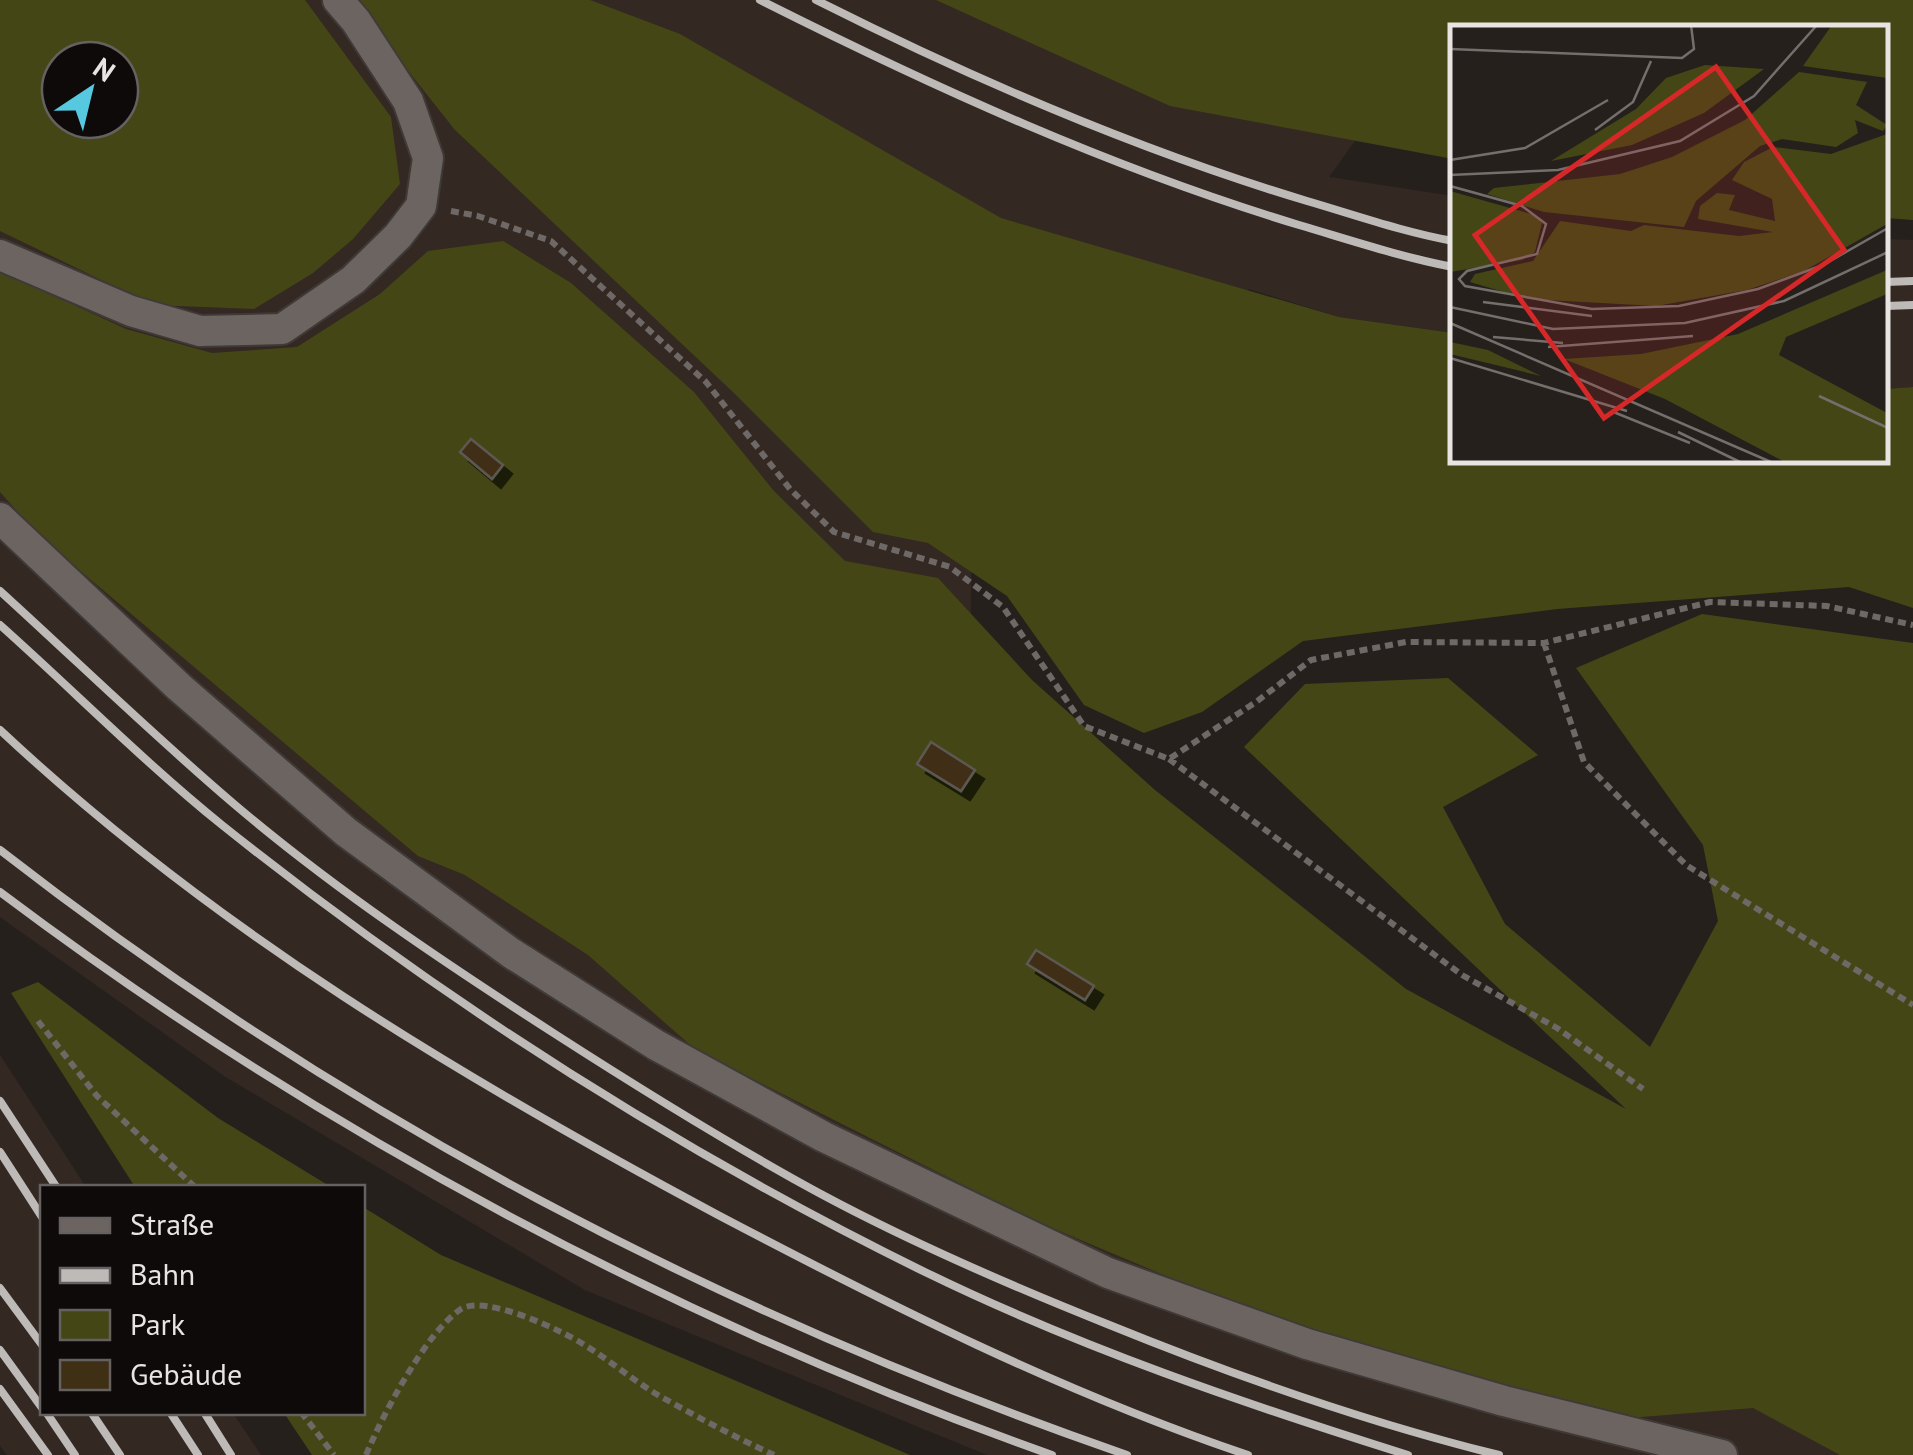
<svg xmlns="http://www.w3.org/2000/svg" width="1913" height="1455" viewBox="0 0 1913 1455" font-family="'PT Sans',sans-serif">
	<defs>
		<filter id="shadow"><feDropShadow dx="9" dy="9" stdDeviation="0" flood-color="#0009"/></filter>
	</defs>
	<rect width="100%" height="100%" fill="#26201d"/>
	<path fill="#342822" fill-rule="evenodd" d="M0 0H1456L1329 177 1453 196V333L1339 317 1249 289 1228 318 977 240 970 656 1913 1455H987L585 1290 224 1076 0 917ZM60 60H120V120H60Z
		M1886 239 1913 240V387L1886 389Z
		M0 1055 86 1187 42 1188V1412L233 1413 261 1455H7L0 1446Z"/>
	<path fill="#444715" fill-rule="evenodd" d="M0 0H305L391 117 400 184 353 239 313 273 254 309 153 305 0 231ZM60 60H120V120H60Z
		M352 0H590L680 34 1001 218 1339 317 1453 333V460H1886V389L1913 387V608L1849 587 1557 609 1303 641 1202 712 1144 733 1084 705 1007 596 928 543 873 532 735 394 455 130Z
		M936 0H1913V220L1886 218V28H1453V159L1170 106Z
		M503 241 571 283 694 392 773 490 845 561 938 578 1032 680 1155 790 1406 989 1626 1109 1244 747 1305 684 1448 678 1538 755 1443 807 1505 924 1650 1047 1718 921 1703 845 1576 668 1702 614 1913 643V1455H1840L1753 1408 1616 1419 1242 1308 1031 1219 697 1051 588 955 465 875 418 856 39 536 0 492V271L126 329 212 353 297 347 380 294 428 251Z
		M38 982 218 1118 331 1187H135L11 993Z
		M363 1207 441 1255 910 1455H312L284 1413 362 1412Z"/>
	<path fill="#3f2f15" stroke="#5d5953" stroke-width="2.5" filter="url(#shadow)" d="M471 439 503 465 492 479 460 452Z
		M931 742 975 770 961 791 917 764Z
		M1036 950 1094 986 1085 1000 1027 964Z"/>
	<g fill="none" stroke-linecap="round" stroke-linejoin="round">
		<g stroke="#3f3a37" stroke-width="34">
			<path id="minor" d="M0 255 131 311 200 331 282 329 353 280 398 236 421 206 428 158 408 101 356 21 338 0
				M0 518 179 687 346 832 511 953 656 1045 824 1137 1108 1273 1307 1344 1504 1401 1722 1455"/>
		</g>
		<path stroke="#6e6866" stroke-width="6" stroke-dasharray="8 5" stroke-linecap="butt" d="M451 211 478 216 551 241 706 382 790 489 834 532 950 567 1003 607 1084 726 1169 759 1256 702 1311 660 1406 642 1544 643 1710 602 1827 606 1913 625
			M1544 643 1584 762 1686 865 1913 1005
			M1169 759 1462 975 1557 1028 1643 1089
			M38 1021 97 1096 196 1188
			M301 1412 334 1455
			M366 1455C382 1416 426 1332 461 1309 484 1294 561 1330 583 1344 611 1361 636 1383 665 1399 701 1419 737 1438 774 1455"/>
		<use href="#minor" stroke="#6c6461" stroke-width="30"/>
		<path stroke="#bebab8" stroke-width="8" d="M760 0C935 88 1111 168 1299 225 1350 240 1401 257 1453 267
			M816 0C975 80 1137 150 1307 201 1355 215 1403 232 1453 241
			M1886 282 1913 281
			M1886 306 1913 305
			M0 591C78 662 154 736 234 804 334 889 445 963 555 1034 642 1090 729 1144 819 1193 912 1243 1009 1285 1107 1324 1235 1376 1365 1422 1499 1455
			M0 625C74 691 145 763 222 825 440 999 676 1150 927 1273 1081 1348 1245 1404 1408 1455
			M0 730C215 931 460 1077 718 1215 889 1305 1064 1393 1248 1455
			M0 850C343 1117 717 1313 1127 1455
			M0 892C319 1132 676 1322 1052 1455
			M0 1101 57 1188
			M0 1152 42 1217
			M0 1288 42 1345
			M0 1350 42 1408
			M0 1389 48 1455
			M46 1412 75 1455
			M91 1412 120 1455
			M170 1412 198 1455
			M204 1412 231 1455"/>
	</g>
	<g transform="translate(1450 25)">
		<rect width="438" height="438" fill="#26201d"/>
		<path d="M382 0H437V53L353 41ZM255 40 314 44 254 88 182 120 101 136 186 84 216 53ZM349 47 417 57 406 80 437 100 433 106 405 95 408 108 386 122 332 114 310 121 246 176 234 202 94 187 37 169 44 163 170 149 222 132 295 95ZM437 109V199L354 246 297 265 206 281 78 274 20 257 25 249 83 236 110 196 181 206 194 200 289 211 323 207 248 194 250 181 267 168 285 170 279 185 325 196 322 174 282 155 294 137 323 122 381 129ZM0 166 85 190 92 198 85 227 72 235 0 247ZM437 245V269L336 312 329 330 437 388V437H335L215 374 114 334 191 329 288 309ZM0 317 38 325 91 351 0 329Z" fill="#444715"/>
		<path fill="none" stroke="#746e6c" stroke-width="2.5" d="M0 24 232 33 244 24 241 0M145 105 183 77 201 36M0 135 75 123 158 75M0 150 108 145 230 116 304 71 367 0M0 161 72 181 96 199 87 229 17 246 9 254 15 261 142 284 229 281 308 264 373 240 438 203M33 277 142 291M0 282 103 304 235 298 334 276 438 227M0 298 321 437M43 312 113 318M98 322 243 311M0 333 177 386M369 371 438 403M161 386 240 418M228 407 290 437"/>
		<path fill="#d62828" fill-opacity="0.15" stroke="#d62828" stroke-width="5" d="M266 42 394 225 154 393 25 210Z"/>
		<rect width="438" height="438" fill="none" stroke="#e8e4e2" stroke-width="5"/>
	</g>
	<rect x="40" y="1185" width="325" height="230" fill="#0d0a09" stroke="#656160" stroke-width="2.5"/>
	<rect x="60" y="1218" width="50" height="15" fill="#6c6461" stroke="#656160" stroke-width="2.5"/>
	<text x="130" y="1235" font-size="30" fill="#e8e4e2">Straße</text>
	<rect x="60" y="1268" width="50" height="15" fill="#bebab8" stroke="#656160" stroke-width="2.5"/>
	<text x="130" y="1285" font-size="30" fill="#e8e4e2">Bahn</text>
	<rect x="60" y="1310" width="50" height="30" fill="#444715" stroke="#656160" stroke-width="2.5"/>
	<text x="130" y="1335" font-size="30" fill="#e8e4e2">Park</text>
	<rect x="60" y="1360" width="50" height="30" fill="#3f2f15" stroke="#656160" stroke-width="2.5"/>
	<text x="130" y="1385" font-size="30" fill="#e8e4e2">Gebäude</text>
	<g transform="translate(90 90) rotate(35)"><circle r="48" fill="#0d0a09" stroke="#656160" stroke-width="2.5"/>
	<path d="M0-8L18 38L0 25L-18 38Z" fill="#56c9e0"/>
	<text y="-15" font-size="28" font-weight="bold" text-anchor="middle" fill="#e8e4e2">N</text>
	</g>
</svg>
